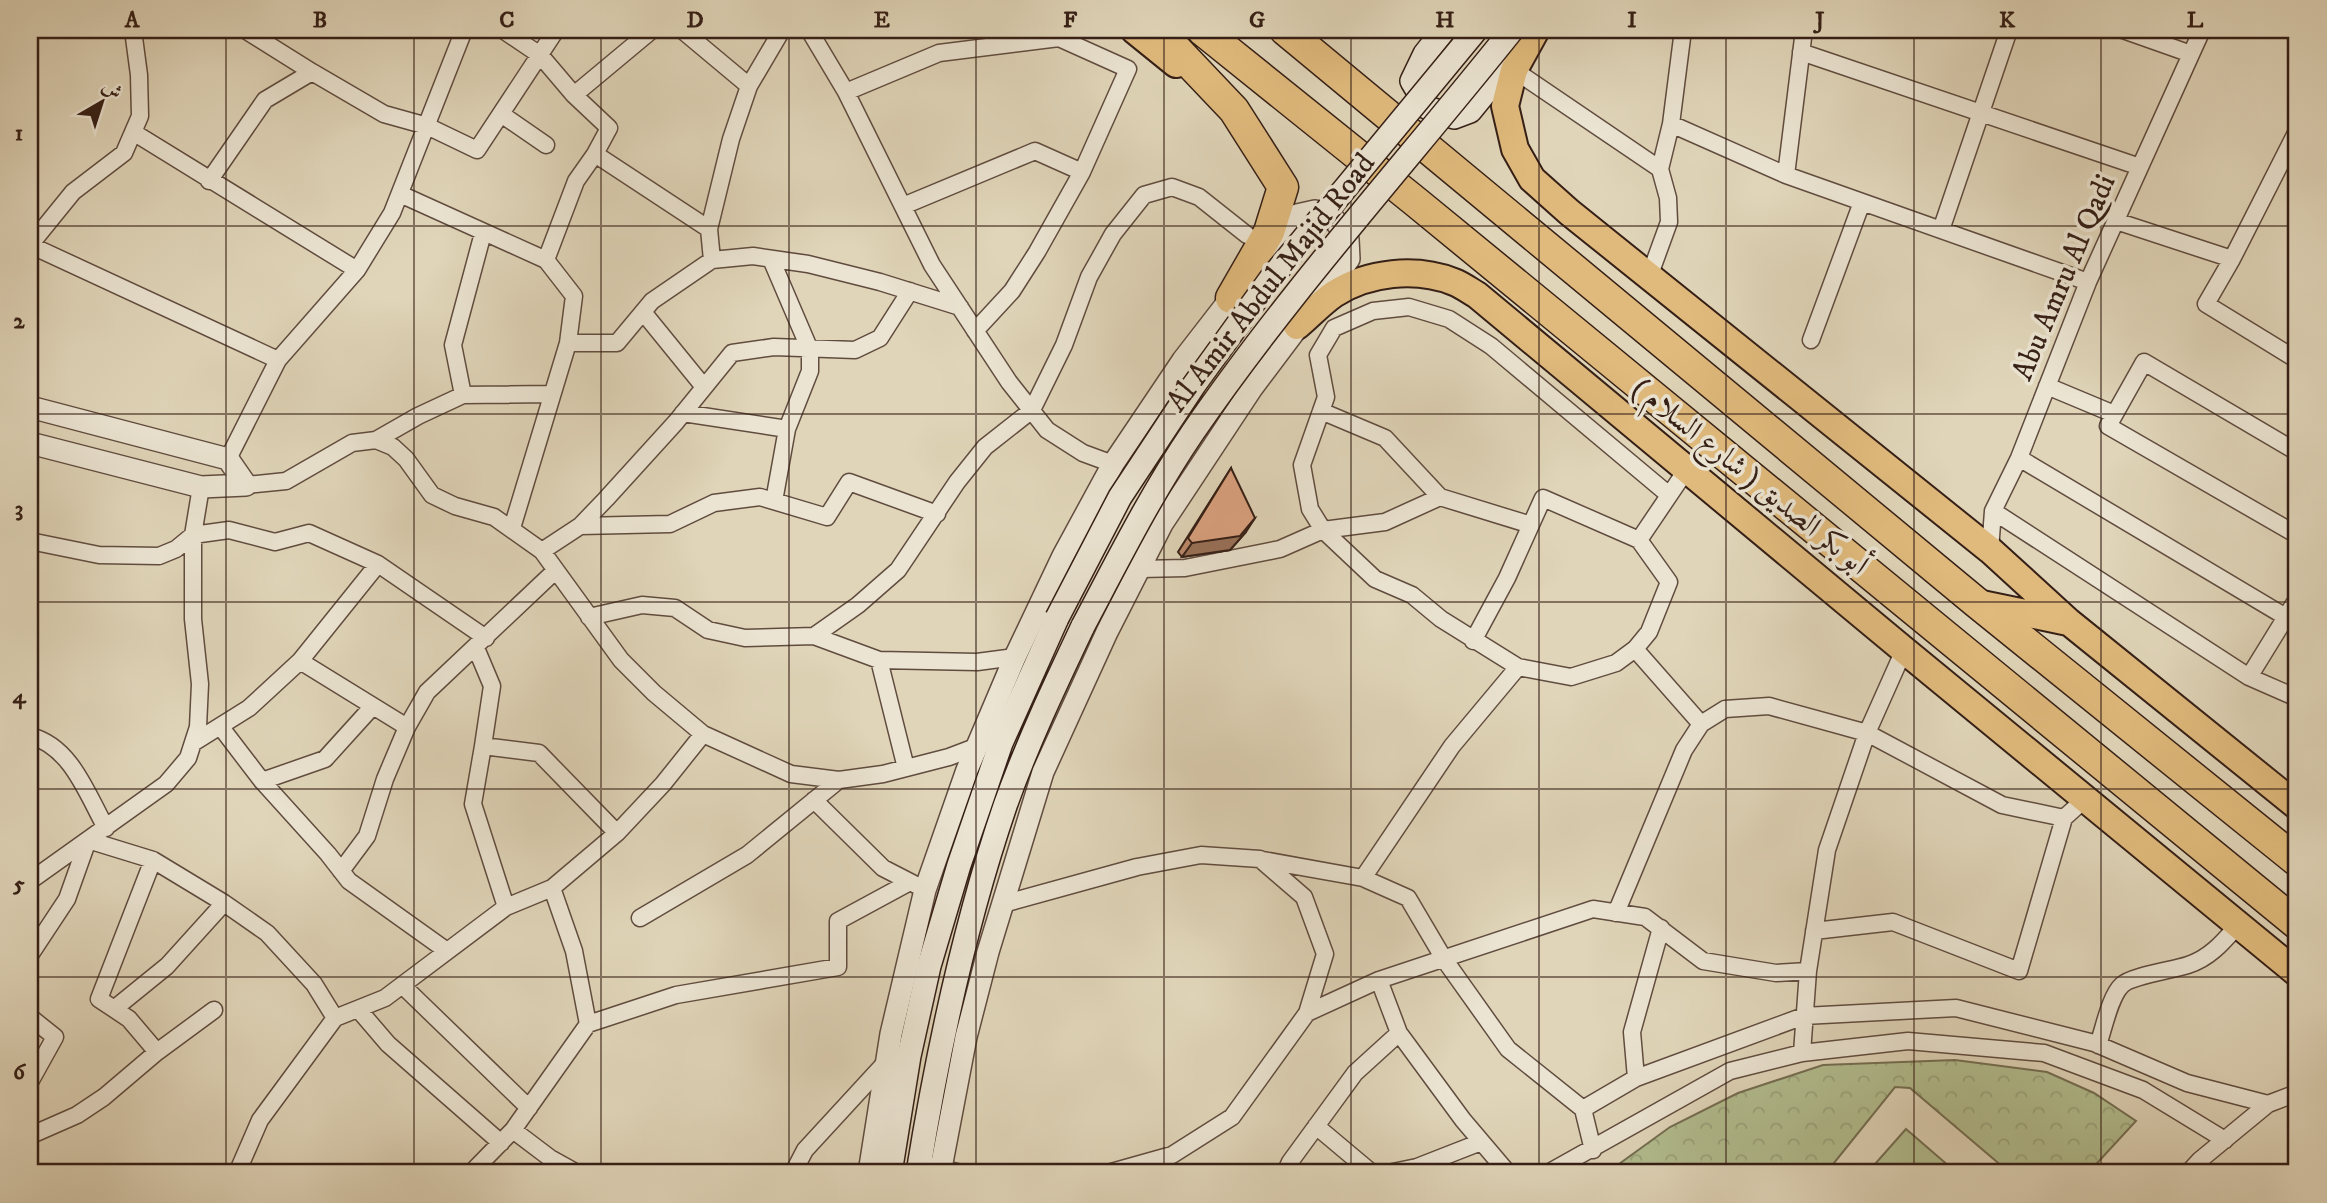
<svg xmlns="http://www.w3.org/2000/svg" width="2327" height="1203" viewBox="0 0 2327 1203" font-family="'IM FELL DW Pica',Amiri,serif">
	<defs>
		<pattern id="park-crowns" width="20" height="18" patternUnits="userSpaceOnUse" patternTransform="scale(1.75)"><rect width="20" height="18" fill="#b2bd8f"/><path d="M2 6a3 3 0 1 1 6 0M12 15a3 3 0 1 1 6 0" fill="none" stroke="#9aa27b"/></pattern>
	</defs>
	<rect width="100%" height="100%" fill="#e0d5b9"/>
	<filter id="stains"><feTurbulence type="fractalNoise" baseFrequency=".00286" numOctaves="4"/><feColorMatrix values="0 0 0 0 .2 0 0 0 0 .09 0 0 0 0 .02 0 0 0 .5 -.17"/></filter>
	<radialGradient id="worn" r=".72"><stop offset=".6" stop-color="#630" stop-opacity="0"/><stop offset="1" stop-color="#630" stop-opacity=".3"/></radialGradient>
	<path fill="url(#park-crowns)" stroke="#746e52" stroke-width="2" d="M1955 1060 2047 1072 2094 1093 2136 1121 2088 1173H2010L1910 1088 1895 1087 1826 1173 1608 1172 1670 1127 1738 1093 1823 1065Z"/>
	<path fill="#b2bd8f" stroke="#746e52" stroke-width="2" d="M1906 1129 1957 1173H1867Z"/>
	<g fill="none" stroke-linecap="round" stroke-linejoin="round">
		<g stroke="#604c3f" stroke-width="19">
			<path id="minor" d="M245 30 312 72
				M503 30 540 55 574 95 609 128 595 154 709 229
				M682 30 749 86
				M809 30 846 92 932 265 1009 382 1047 430 1083 453 1113 464
				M2123 30 2191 54
				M1801 52 2140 167
				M1514 70 1660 169
				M846 92 939 53 1059 38 1128 69 1082 172 1037 252 1012 291 975 331
				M574 95 652 30
				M501 114 546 145
				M1671 124 1786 175 2088 282
				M133 132 357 270
				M1786 175 1804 30
				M209 181 265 100 312 72 384 114 427 126 477 150 556 30
				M400 194 546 260 574 296 568 343 512 528
				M903 206 1035 151 1082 172
				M2116 221 2232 259 2297 131
				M1941 230 2009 30
				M30 245 278 360
				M30 245 73 192 124 153 140 116 139 75 133 30
				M771 259 810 350V371L787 429 774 501
				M2232 259 2206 304 2297 360
				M546 260 576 181 595 154
				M712 260 709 229 731 139 749 86 782 30
				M1649 277 1669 222 1668 198 1660 169 1671 124 1683 30
				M643 312 704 387
				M1811 340 1862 202
				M568 343H617L652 301 712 260 753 256 808 264 880 282 960 307
				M2047 386 2114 414
				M463 395 453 345 483 233
				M1321 411 1385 438 1440 497 1531 525
				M683 413 787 429
				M376 440 418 416 463 395 552 394
				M2297 452 2144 362 2108 426 2297 535
				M2019 458 2286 617 2297 621
				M228 459 278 360 357 270 392 213 464 30
				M246 485 286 481 352 443 376 440 393 447 406 459 432 495 455 506 494 517 542 551 621 660 654 693 703 734 791 774 839 780 883 774 949 757 978 746
				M1669 495 1491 346 1449 319 1409 307 1373 311 1334 328 1318 355 1326 397 1302 465 1310 509 1323 530 1375 579 1412 595 1441 619 1518 667 1571 677 1616 663 1635 649 1649 632 1669 582 1639 540 1687 469
				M1993 511 2249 677 2297 698
				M580 526 670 524 714 503 760 497 827 517 849 482 937 514
				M30 541 99 555 159 556 176 549 193 535 201 487
				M1990 550 1993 511 2019 458 2088 282 2202 30
				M542 551 580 526 606 499 676 422 732 353 774 347 855 350 880 338 910 291
				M1140 569 1185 568 1280 549 1323 530 1385 522 1440 497
				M589 617 642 605 675 608 708 630 745 638 814 636 879 660 977 662 1015 657
				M814 636 858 605 898 570 957 482 985 447 1032 410 1064 345 1089 277 1113 234 1144 195 1172 187 1199 197 1247 235
				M1473 641 1507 578 1543 498 1639 540
				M476 648 492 686 483 746 539 753 617 833
				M1635 649 1701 724
				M879 660 906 768
				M300 661 407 727
				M2249 677 2297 599
				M220 726 262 781 328 854 349 881 447 951
				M30 736C71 746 87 794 106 828
				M193 743 249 708 300 661 378 564
				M483 746 473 804 506 907
				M262 781 325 759 373 706
				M814 800 883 868 916 885
				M153 860 99 999 129 1019 157 1052
				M1263 860 1363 878 1408 898 1444 959 1508 1049 1583 1109
				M341 871 367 836 385 779 407 727 427 692 555 571
				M1363 878 1452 746 1518 667
				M30 881 166 784 188 758 198 727 200 684 193 619V535L229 530 275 542 309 533 378 564 486 638
				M552 888 574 951 588 1024
				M1003 904 1137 867 1201 855 1260 859 1304 897 1325 954 1307 1013 1232 1117 1172 1155 1108 1173
				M1616 913 1684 750 1701 724 1725 709 1769 706 1867 733 2002 805 2064 818
				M640 918 747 855 839 780
				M1814 931 1893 922 2019 971 2064 818 2086 798
				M30 955 67 899 88 840 153 860 224 903 267 933 314 984 335 1018
				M1379 980 1399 1033 1463 1120 1508 1173
				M402 985 529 1108
				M114 1009 167 966 224 903
				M358 1009 388 1044 501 1143
				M1307 1013 1379 980 1593 909 1645 917 1703 961 1776 973 1808 971
				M30 1017 55 1037 30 1082
				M2098 1045C2104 1028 2110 996 2122 985 2131 976 2173 970 2188 965 2210 958 2223 942 2238 925
				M1802 1053 1808 971 1827 850 1867 733 1904 650
				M1636 1078 1632 1032 1661 928
				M1316 1126 1372 1173
				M30 1130 36 1133 77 1115 104 1097 157 1052 214 1010
				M513 1130 550 1158 577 1173
				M1593 1150 1583 1109 1636 1078 1804 1016 1956 1008 2094 1043 2187 1083 2268 1104
				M932 1166 961 1173
				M237 1173 260 1120 335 1018 385 998 506 907 552 888 617 833 663 784 703 734
				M471 1173 513 1130 588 1024 676 995 838 967V921L910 882
				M793 1173 805 1150 886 1062
				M1285 1173 1290 1162 1355 1073 1399 1033
				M1388 1173 1417 1167 1481 1142
				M1548 1173 1730 1071 1802 1053 1908 1041 2044 1053 2143 1090 2225 1140
				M2188 1173 2200 1160 2268 1104 2297 1093
				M2296 1173 2297 1171"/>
		</g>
		<g stroke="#604c3f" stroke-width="24">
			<path id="tertiary" d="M30 407 228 459 246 485 201 487 30 443
				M869 1173 891 1034 925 890 967 770 1015 657 1063 556 1113 464 1183 360 1238 289
				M940 1173 966 1037 988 952 1043 772 1107 632 1162 524 1252 388 1349 259 1348 239 1334 219 1315 211 1297 215 1269 250"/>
		</g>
		<g stroke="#351f16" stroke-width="26">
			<path id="secondary" d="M1444 30 1425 54 1412 81 1428 108 1454 117 1470 111 1519 51
				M890 1173 909 1056 929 966 959 865 1001 743 1057 618
				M918 1173C938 1049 964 926 1005 806 1027 744 1055 685 1083 626"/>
		</g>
		<g stroke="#351f16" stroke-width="30">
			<path id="primary" d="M1134 30 1176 64
				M1536 30 1514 70 1505 106 1515 149 1532 179 1569 212 1990 550 2069 622 2297 806
				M1297 326C1309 316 1321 303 1334 294 1368 272 1416 267 1454 282 1462 285 1470 291 1477 295L1904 650 2297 973
				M1977 603 2068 622"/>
		</g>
		<g stroke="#351f16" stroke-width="33">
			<path id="motorway" d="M1158 30 1234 110 1283 187 1269 232 1231 298
				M1202 30 1416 202 2297 924
				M1285 30 1977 603 2297 861"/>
		</g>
		<use href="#minor" stroke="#ebe4d2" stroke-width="16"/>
		<use href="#tertiary" stroke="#ebe4d2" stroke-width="21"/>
		<use href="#secondary" stroke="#ebe4d2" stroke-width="23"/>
		<use href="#primary" stroke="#e0ba7c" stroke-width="26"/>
		<use href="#motorway" stroke="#e0ba7c" stroke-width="30"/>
		<g stroke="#351f16" stroke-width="26" stroke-linecap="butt">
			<path id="secondary-bridge" d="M1057 618 1120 497 1194 385 1272 277 1476 30
				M1083 626C1118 560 1151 494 1193 432 1290 291 1405 164 1512 30"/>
		</g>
		<use href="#secondary-bridge" stroke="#ebe4d2" stroke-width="23"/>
	</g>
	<path fill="#bb8a6d" stroke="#351f16" stroke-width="2" d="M1231 468 1246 532 1230 550 1182 557 1178 552Z"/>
	<path fill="#997159" stroke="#351f16" stroke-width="2" d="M1255 518 1246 532 1230 550 1182 557 1192 543Z"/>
	<path fill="#daa17f" stroke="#351f16" stroke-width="2" d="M1231 468 1255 518 1240 536 1192 543 1188 538Z"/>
	<path fill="none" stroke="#351f16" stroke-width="2" stroke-opacity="0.55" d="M226 30V1173M414 30V1173M601 30V1173M789 30V1173M976 30V1173M1164 30V1173M1351 30V1173M1539 30V1173M1726 30V1173M1914 30V1173M2101 30V1173M30 226H2297M30 414H2297M30 602H2297M30 789H2297M30 977H2297"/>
	<g text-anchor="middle" stroke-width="7" stroke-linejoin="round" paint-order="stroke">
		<g font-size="30" fill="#351f16" stroke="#ebe4d2">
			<text transform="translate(2063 277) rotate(-67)" y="10">Abu Amru Al Qadi</text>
			<text transform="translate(1270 282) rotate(-52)" y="10">Al Amir Abdul Majid Road</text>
			<text transform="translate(1751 476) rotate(39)" y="10">( شارع السلام ) أبو بكر الصديق</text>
		</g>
	</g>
	<rect width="2327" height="1203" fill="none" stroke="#e0d5b9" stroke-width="77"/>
	<g transform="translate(102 102) rotate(39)" stroke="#ebe4d2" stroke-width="5" paint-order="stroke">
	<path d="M0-5L12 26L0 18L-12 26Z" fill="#351f16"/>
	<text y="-10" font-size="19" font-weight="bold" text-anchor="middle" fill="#351f16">ش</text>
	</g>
	<rect x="38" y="38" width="2250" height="1126" fill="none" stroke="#351f16" stroke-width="2.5"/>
	<g font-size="23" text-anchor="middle" font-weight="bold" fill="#351f16">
		<text x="132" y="27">A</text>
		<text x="320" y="27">B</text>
		<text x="507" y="27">C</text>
		<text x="695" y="27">D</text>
		<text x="882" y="27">E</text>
		<text x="1070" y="27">F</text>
		<text x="1257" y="27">G</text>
		<text x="1445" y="27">H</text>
		<text x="1632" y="27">I</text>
		<text x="1820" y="27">J</text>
		<text x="2007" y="27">K</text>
		<text x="2195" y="27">L</text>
		<text x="19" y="140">1</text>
		<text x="19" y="328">2</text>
		<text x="19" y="516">3</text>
		<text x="19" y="703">4</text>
		<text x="19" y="891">5</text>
		<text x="19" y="1079">6</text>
	</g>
	<rect width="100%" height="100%" filter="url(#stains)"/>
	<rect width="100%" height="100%" fill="url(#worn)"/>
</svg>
